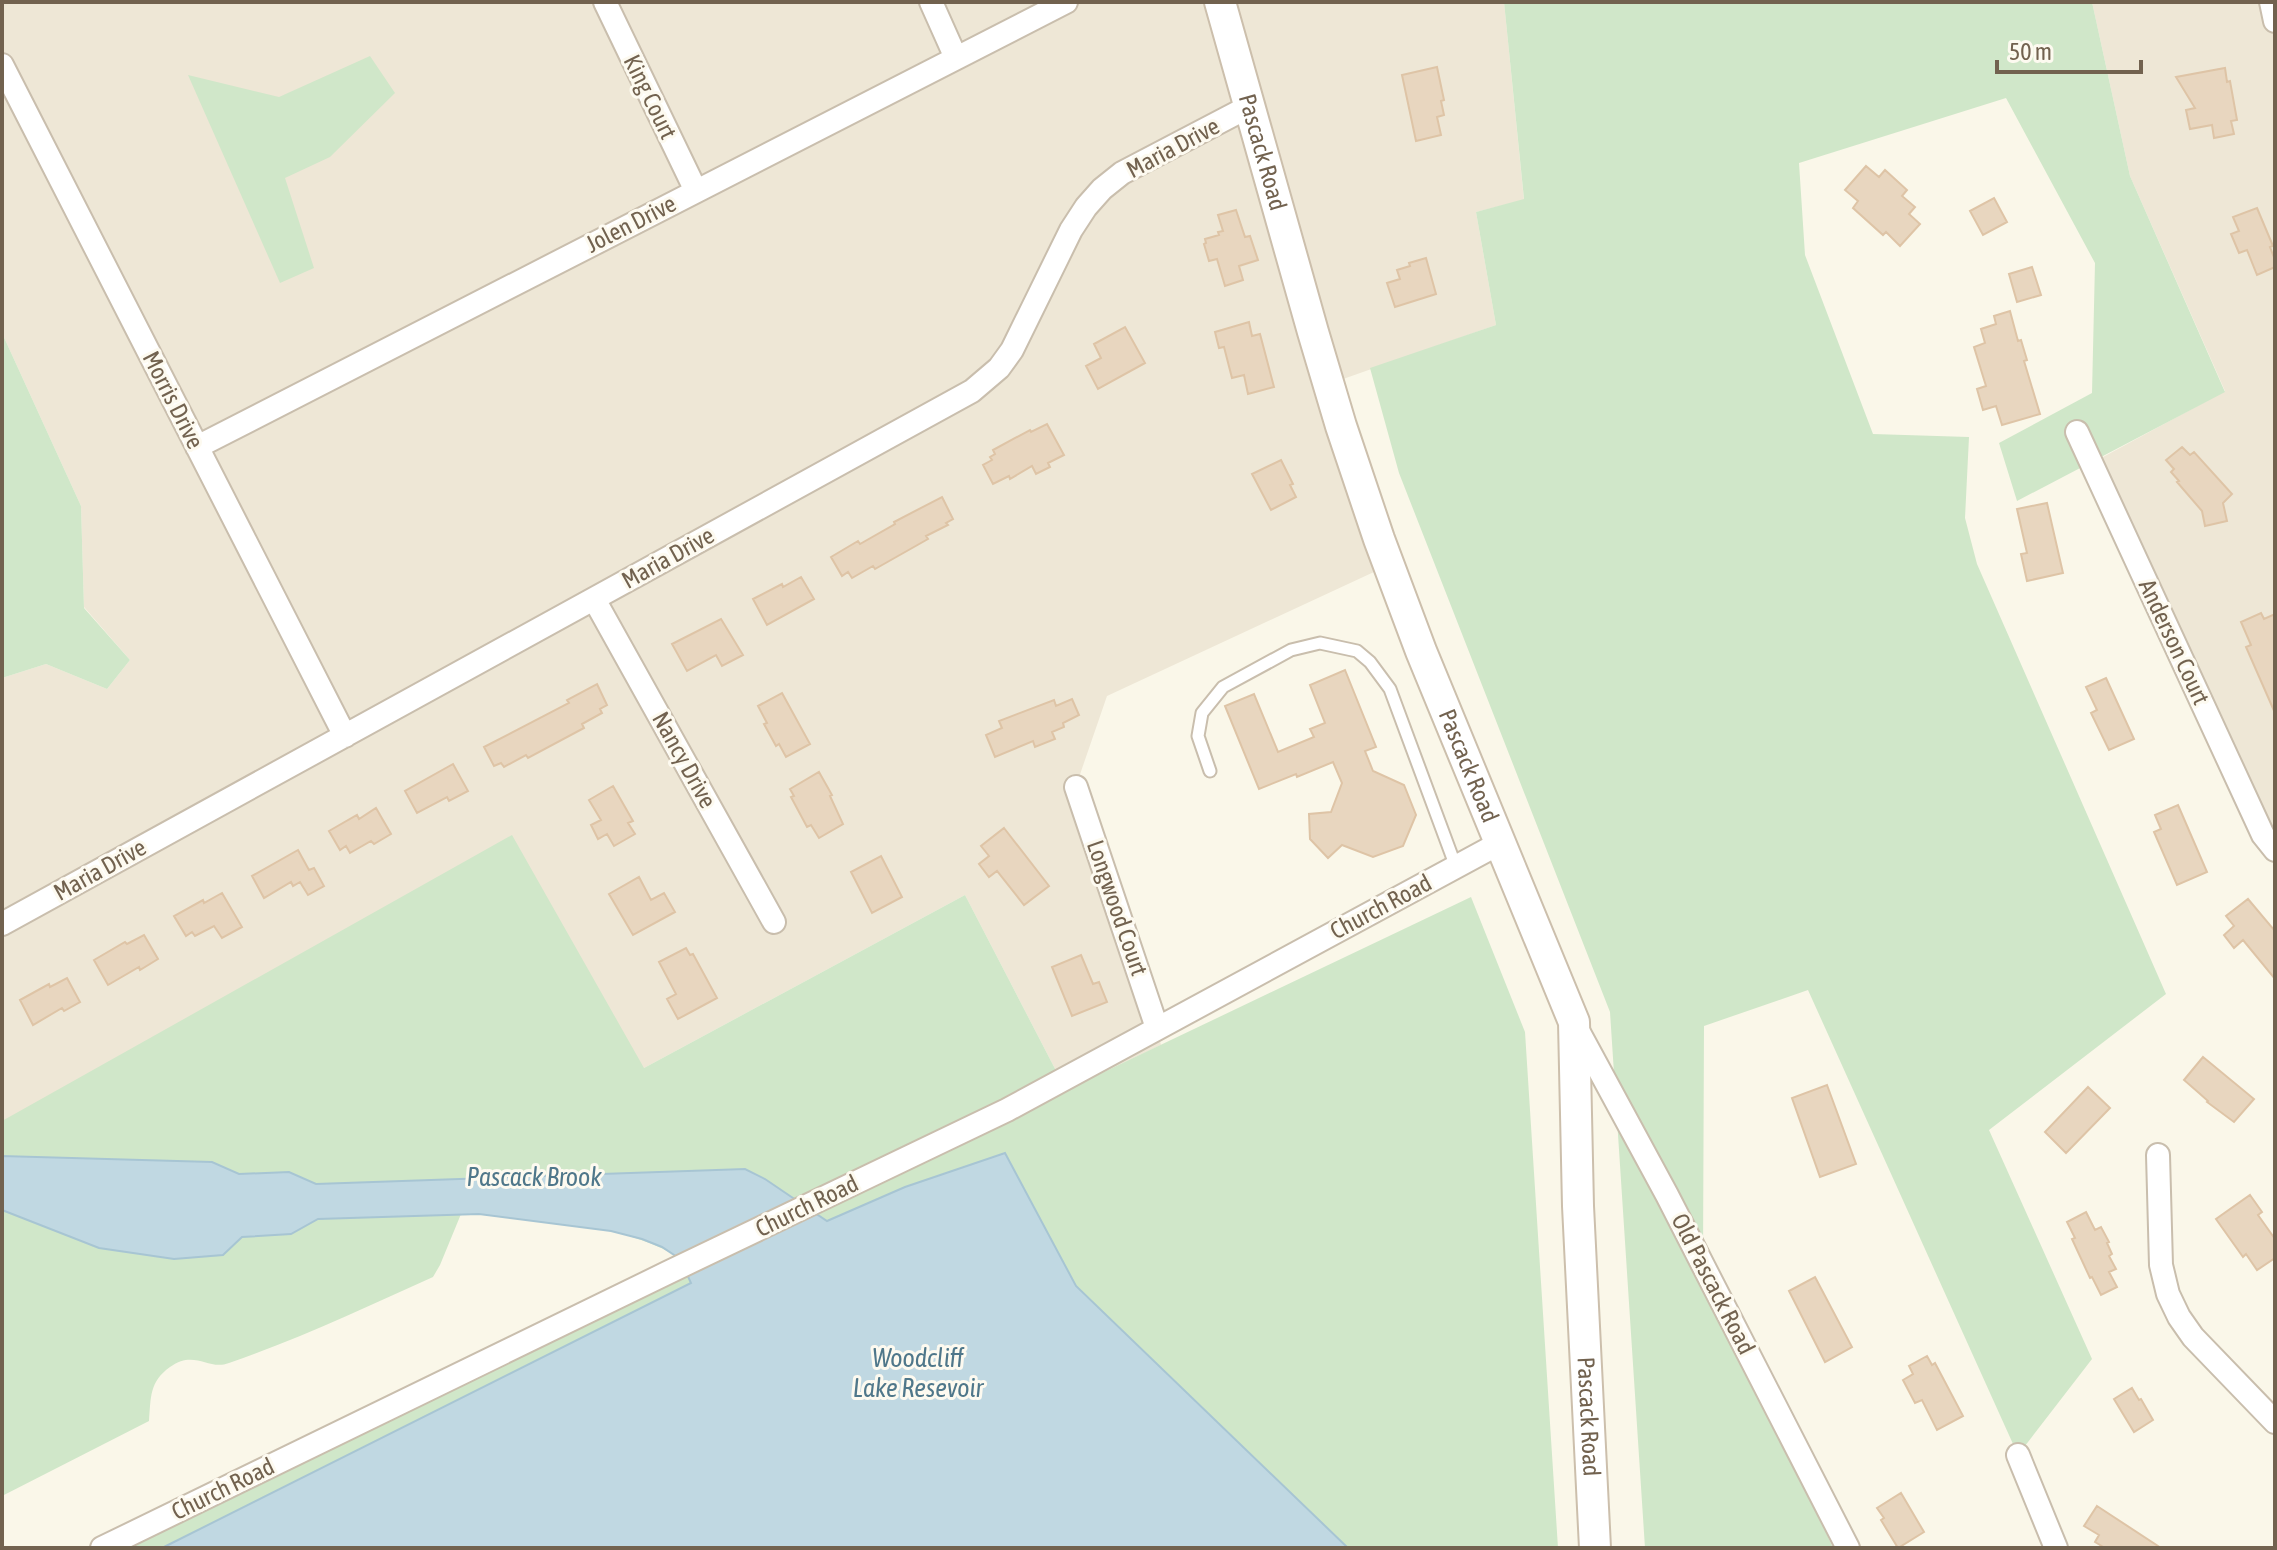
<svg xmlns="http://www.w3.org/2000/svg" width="2277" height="1550" viewBox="0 0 2277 1550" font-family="'Asap Condensed',sans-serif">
	<rect width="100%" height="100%" fill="#faf7e9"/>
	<path fill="#eee7d6" d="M2 2H1504L1524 200 1476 212 1496 325 1329 384 1389 565 1107 696 1076 786 1157 1028 1161 1045 1066 1090 965 895 644 1068 2 1121V678L46 664 107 689 130 660 84 607 81 506 2 333Z
		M2092 2H2275V850L2092 463 2225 391 2130 176Z"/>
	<path fill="#d0e7c9" d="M1504 2H2092L2130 176 2225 392 2017 501 1999 443 2092 393 2095 263 2006 98 1799 163 1805 255 1873 434 1969 437 1965 518 1977 564 2166 994 1989 1130 2092 1359 2018 1455 1808 990 1704 1026 1703 1257 1833 1548H1645L1610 1012 1399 473 1370 368 1496 325 1476 212 1524 199Z
		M370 56 395 93 330 157 285 178 314 268 280 283 188 75 279 97Z
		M2 333 81 506 84 608 130 660 107 689 46 664 2 678Z
		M512 835 644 1068 965 895 1066 1090 1471 897 1525 1032 1558 1548H1347L1076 1286 1004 1154 905 1187 725 1266 162 1548H102L680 1258C624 1223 544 1222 479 1214H461L440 1265 433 1277C366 1307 299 1339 229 1363 208 1371 195 1349 170 1367 149 1382 151 1398 149 1421L2 1496V1121Z"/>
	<path fill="#c0d8e2" stroke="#a7c5d3" stroke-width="2" d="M1005 1153 1076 1286 1348 1548H162L691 1283 680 1259 662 1247 642 1239 611 1231 479 1214 318 1219 291 1234 242 1237 223 1255 174 1259 99 1248 2 1210V1156L212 1162 239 1174 289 1172 316 1184 745 1169 765 1179 827 1221 905 1187Z"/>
	<path fill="#e8d6bf" stroke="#dec4a6" stroke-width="2" d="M1437 67 1444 100 1441 101 1444 115 1437 117 1441 135 1416 141 1402 75Z
		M2225 68 2227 82 2230 81 2237 120 2231 121 2234 134 2214 138 2212 125 2190 129 2186 110 2195 108 2176 77Z
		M1866 166 1879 177 1885 170 1907 190 1902 196 1915 207 1909 214 1920 224 1900 246 1886 232 1883 235 1853 208 1858 201 1845 190Z
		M1994 198 2007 222 1983 235 1970 211Z
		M2257 208 2273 246 2270 247 2275 260V267L2257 275 2247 250 2239 253 2231 234 2239 231 2233 217Z
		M1236 210 1245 237 1250 236 1258 260 1239 266 1243 280 1225 286 1217 259 1209 261 1204 244 1206 243 1205 239 1219 235 1218 232 1223 231 1218 215Z
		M1426 258 1436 294 1395 307 1387 283 1400 279 1397 270 1410 266 1409 263Z
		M2032 267 2041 295 2017 302 2009 274Z
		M2010 311 2018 341 2021 340 2027 360 2024 361 2040 414 2002 425 1996 406 1983 410 1977 389 1986 386 1974 347 1985 343 1981 329 1996 324 1994 316Z
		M1249 322 1252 336 1260 334 1274 387 1248 394 1244 375 1232 378 1224 347 1219 348 1215 332Z
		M1125 327 1145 363 1098 389 1086 366 1101 358 1094 344Z
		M1047 424 1064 455 1048 463 1050 467 1036 474 1032 466 1010 479 1009 476 993 484 983 465 992 460 990 457 995 454 993 450 1030 430 1031 432Z
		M2182 447 2190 455 2194 452 2232 494 2223 503 2227 521 2205 526 2202 511 2177 482 2179 481 2171 472 2174 469 2166 460Z
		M1281 460 1293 484 1290 485 1296 497 1271 510 1252 474Z
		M942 497 953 519 946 523 948 525 926 536 928 539 875 569 873 566 852 578 848 572 842 576 831 557 858 541 860 544 895 524 894 522Z
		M2047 503 2063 573 2027 581 2021 554 2027 553 2017 509Z
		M801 577 814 599 767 625 753 599 782 584 783 587Z
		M2261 613 2264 619 2275 614V713L2246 647 2251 645 2241 622Z
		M721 619 743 655 722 666 716 655 687 671 672 644Z
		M1345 670 1376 747 1365 751 1373 771 1404 785 1416 815 1403 846 1373 857 1342 845 1328 858 1310 839 1309 814 1331 812 1342 783 1333 762 1297 777 1296 774 1259 789 1225 706 1254 694 1278 752 1314 737 1310 729 1325 723 1310 685Z
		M2106 678 2134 739 2109 750 2091 713 2097 710 2086 687Z
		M597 684 607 705 600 709 602 713 582 724 584 728 528 758 526 755 504 767 501 763 494 766 484 747 569 703 567 700Z
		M782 693 810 744 786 757 779 744 776 746 764 724 767 723 758 706Z
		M1072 699 1079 715 1063 723 1064 727 1052 732 1055 739 1035 747 1033 741 995 757 986 735 1002 728 999 721 1054 700 1056 706Z
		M453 764 468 791 449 801 447 797 417 813 405 791Z
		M819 772 832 795 830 796 843 824 819 838 811 825 807 827 791 797 794 796 790 789Z
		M613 786 633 821 628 823 635 834 614 846 607 834 598 839 591 825 601 820 589 800Z
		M2178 805 2207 872 2177 885 2154 832 2161 829 2155 815Z
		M376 808 391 834 374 844 371 841 350 853 346 846 340 850 329 831 357 815 359 819Z
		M1004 828 1049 886 1024 905 997 871 989 877 979 864 989 856 981 846Z
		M298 850 309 870 314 868 324 886 308 895 300 882 293 886 291 882 264 898 252 876Z
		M881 856 902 897 872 913 851 872Z
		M639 877 651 900 664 893 675 912 633 935 609 894Z
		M222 893 242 927 222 938 214 926 195 936 192 932 186 936 174 916 203 900 204 903Z
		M2248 899 2275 931V979L2243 940 2234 948 2224 935 2234 926 2226 916Z
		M144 935 158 959 140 970 139 967 108 985 94 960 125 942 127 944Z
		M686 948 690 955 693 954 717 998 678 1019 667 999 676 994 659 962Z
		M1081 955 1093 984 1099 982 1107 1002 1072 1016 1052 967Z
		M67 978 80 1002 64 1011 62 1008 33 1025 20 1000 49 984 50 987Z
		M2203 1057 2254 1099 2234 1122 2207 1102 2208 1101 2199 1093 2184 1080Z
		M1827 1085 1856 1164 1820 1177 1792 1098Z
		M2088 1087 2110 1108 2066 1153 2045 1132Z
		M2250 1195 2262 1212 2258 1215 2275 1239V1258L2257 1270 2246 1254 2243 1257 2216 1219Z
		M2086 1212 2095 1230 2101 1227 2109 1242 2107 1243 2112 1254 2109 1256 2116 1269 2109 1272 2117 1287 2101 1295 2092 1277 2090 1278 2072 1239 2075 1238 2067 1222Z
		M1815 1277 1852 1347 1825 1362 1789 1291Z
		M1927 1356 1932 1365 1935 1363 1963 1416 1937 1430 1922 1400 1915 1403 1903 1380 1913 1374 1909 1366Z
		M2132 1388 2139 1400 2141 1399 2153 1420 2134 1432 2114 1399Z
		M1901 1493 1924 1532 1898 1548 1881 1520 1884 1518 1877 1508Z
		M2097 1506 2161 1548H2105L2095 1542 2099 1535 2084 1526Z"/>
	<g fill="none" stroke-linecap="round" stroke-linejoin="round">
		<g stroke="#c9bead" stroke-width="15">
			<path id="lane" d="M1210 771 1198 736 1202 713 1223 687 1291 650 1320 643 1357 651 1370 662 1390 689 1456 867"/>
		</g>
		<g stroke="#c9bead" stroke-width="26">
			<path id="street" d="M605 2 696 191
				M931 2 956 58
				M2271 2 2275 21
				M2 65 345 736
				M2077 432 2263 835 2275 850
				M197 447 1066 2
				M594 599 774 922
				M1076 787 1157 1028
				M2 924 972 391 999 368 1012 350 1071 230 1086 207 1102 189 1122 173 1250 106
				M1576 1027 1667 1195 1848 1548
				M2158 1155 2161 1265 2168 1294 2179 1317 2193 1337 2275 1422
				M2018 1455 2056 1548
				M102 1548 667 1273 1007 1110 1500 843"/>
		</g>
		<g stroke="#ccbfac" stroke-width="34">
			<g id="secondary">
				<path id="s1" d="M1220 2 1313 332 1341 426 1379 539 1421 651 1574 1022 1578 1206 1595 1548"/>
			</g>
		</g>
		<use href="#lane" stroke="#fff" stroke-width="11"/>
		<use href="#street" stroke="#fff" stroke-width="22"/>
		<use href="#secondary" stroke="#fff" stroke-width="30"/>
	</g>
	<g text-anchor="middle" stroke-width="6" stroke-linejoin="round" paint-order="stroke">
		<g font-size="24" fill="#72624f" stroke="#fdfaf0">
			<text transform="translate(650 97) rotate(64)" y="8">King Court</text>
			<text transform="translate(1173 148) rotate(-28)" y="8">Maria Drive</text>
			<text dy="8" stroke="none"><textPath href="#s1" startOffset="156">Pascack Road</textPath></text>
			<text transform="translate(631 224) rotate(-27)" y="8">Jolen Drive</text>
			<text transform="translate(173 400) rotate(63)" y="8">Morris Drive</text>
			<text transform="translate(668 558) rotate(-29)" y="8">Maria Drive</text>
			<text transform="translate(2174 642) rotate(65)" y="8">Anderson Court</text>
			<text transform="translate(684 760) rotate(61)" y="8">Nancy Drive</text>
			<text dy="8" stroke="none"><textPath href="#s1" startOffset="804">Pascack Road</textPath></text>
			<text transform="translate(100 870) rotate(-29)" y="8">Maria Drive</text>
			<text transform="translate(1381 907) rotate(-28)" y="8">Church Road</text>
			<text transform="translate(1117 908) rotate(71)" y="8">Longwood Court</text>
			<text transform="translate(807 1206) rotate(-26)" y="8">Church Road</text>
			<text transform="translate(1713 1284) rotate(63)" y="8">Old Pascack Road</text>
			<text dy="8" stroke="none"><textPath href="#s1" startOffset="1476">Pascack Road</textPath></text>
			<text transform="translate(223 1489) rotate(-26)" y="8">Church Road</text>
		</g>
		<g font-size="26" font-style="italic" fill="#4f778a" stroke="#fdfaf0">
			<text x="534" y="1186">Pascack Brook</text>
			<text x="918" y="1367">Woodcliff<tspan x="918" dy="30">Lake Resevoir</tspan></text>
		</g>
	</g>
	<rect width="2277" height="1550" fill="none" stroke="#72624f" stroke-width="8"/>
	<path d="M1997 60v12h144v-12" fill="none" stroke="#72624f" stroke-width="4"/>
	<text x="2009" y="60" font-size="24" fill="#72624f" stroke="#fdfaf0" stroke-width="6" paint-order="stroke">50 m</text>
</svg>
